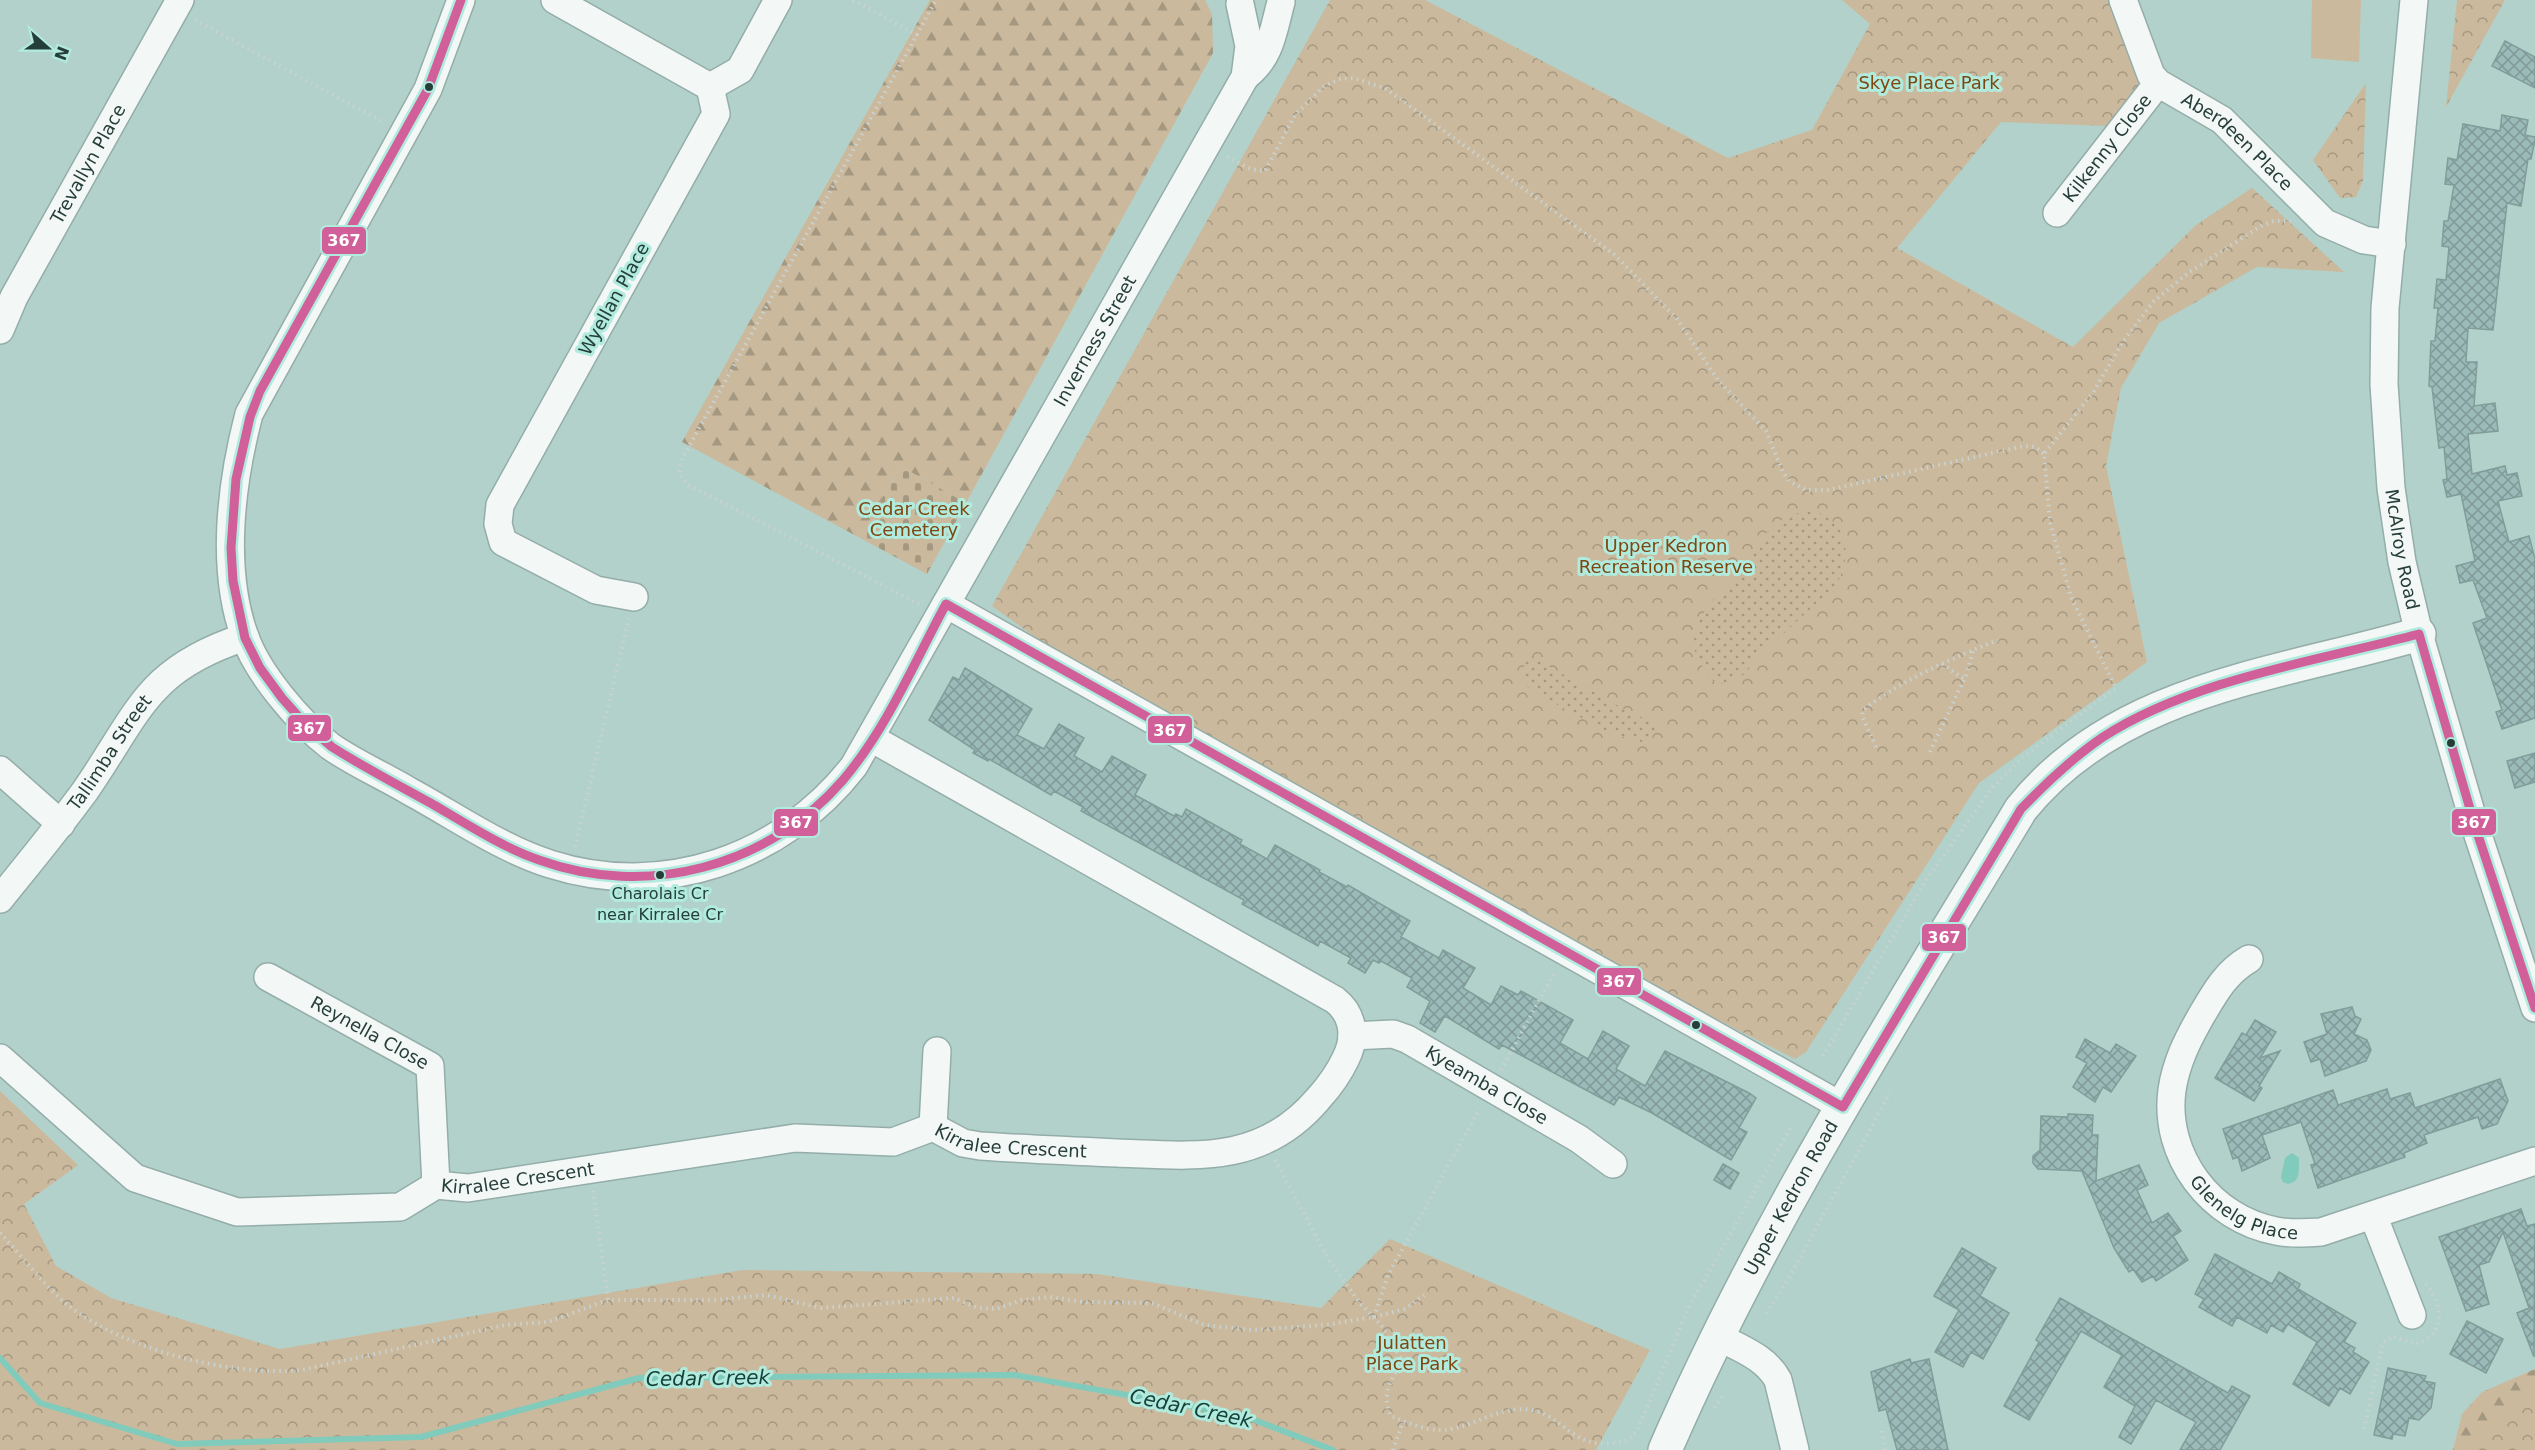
<svg xmlns="http://www.w3.org/2000/svg" width="2535" height="1450" viewBox="0 0 2535 1450" font-family="'DejaVu Sans',sans-serif">
	<defs>
		<pattern id="forest-firs" width="22" height="20" patternUnits="userSpaceOnUse" patternTransform="scale(1.5)"><rect width="22" height="20" fill="#cbb99d"/><path d="M5 1l3.5 6h-7zM16 11l3.5 6h-7z" fill="#a59881"/></pattern>
		<pattern id="cemetery-stones" width="16" height="16" patternUnits="userSpaceOnUse" patternTransform="scale(1.5)"><rect width="16" height="16" fill="#cbb99d"/><path d="M2 7V4a2 2 0 0 1 4 0v3zM10 15v-3a2 2 0 0 1 4 0v3z" fill="#a59881"/></pattern>
		<pattern id="park-crowns" width="20" height="18" patternUnits="userSpaceOnUse" patternTransform="scale(1.5)"><rect width="20" height="18" fill="#cbb99d"/><path d="M2 6a3 3 0 1 1 6 0M12 15a3 3 0 1 1 6 0" fill="none" stroke="#a59881"/></pattern>
		<pattern id="garden-dots" width="8" height="8" patternUnits="userSpaceOnUse" patternTransform="scale(1.5)"><rect width="8" height="8" fill="#cbb99d"/><path d="M2 2h.1M6 6h.1" fill="none" stroke="#a59881" stroke-width="1.8" stroke-linecap="round"/></pattern>
		<pattern id="building-cross-hatch" width="8" height="8" patternUnits="userSpaceOnUse" patternTransform="scale(1.5)"><rect width="8" height="8" fill="#9bbbb9"/><path d="M0 0l8 8M0 8l8-8" fill="none" stroke="#7e9997"/></pattern>
	</defs>
	<rect width="100%" height="100%" fill="#b2d1ca"/>
	<path fill="#cbb99d" d="M2312 0H2361L2359 62 2311 58Z"/>
	<path fill="url(#forest-firs)" d="M930 0H1205L1212 14 1213 53 966 503 900 466 860 538 682 442Z
		M2535 1369V1450H2453L2462 1414 2482 1392Z"/>
	<path fill="url(#cemetery-stones)" d="M900 466 966 503 927 574 860 538Z"/>
	<path fill="url(#park-crowns)" d="M1330 0H1425L1728 158 1812 130 1870 24 1842 0H2114L2116 17 2142 89 2123 119 2107 126 2001 122 1897 248 2073 347 2196 225 2252 188 2344 272 2257 267 2159 323 2121 388 2106 466 2147 662 1979 783 1806 1052 1795 1059 1667 994 1151 704 1039 640 992 606Z
		M2457 0H2505L2446 107Z
		M2366 83 2363 181 2356 197 2340 198 2313 160Z
		M0 1091 78 1165 24 1204 56 1266 111 1298 280 1349 742 1270 1097 1274 1321 1308 1390 1239 1650 1350 1596 1450H0Z
		M2535 1389V1450H2471L2527 1392Z"/>
	<path fill="url(#garden-dots)" d="M1811 510C1848 519 1854 557 1835 586L1756 659 1745 674 1725 684 1714 682C1706 672 1693 656 1694 642 1695 609 1727 590 1744 567 1754 555 1759 540 1770 529 1782 518 1795 513 1811 510Z
		M1529 655 1624 709 1645 719H1654L1657 727 1652 737 1641 742 1610 733 1530 690 1520 675Z"/>
	<path fill="#80cbbb" d="M2292 1153 2299 1158C2298 1170 2302 1181 2288 1184L2283 1182 2281 1177 2285 1158Z"/>
	<g fill="none" stroke-linecap="round" stroke-linejoin="round">
		<path stroke="#80cbbb" stroke-width="6" d="M0 1358 40 1403 177 1444 421 1437 639 1378 1015 1375 1244 1416 1333 1450"/>
	</g>
	<path fill="url(#building-cross-hatch)" stroke="#829c99" stroke-width="1.5" d="M2505 41 2535 57V88L2492 66Z
		M2502 115 2528 120 2525 135 2535 137V140L2531 159H2528L2521 206 2507 203 2493 330 2468 328 2466 362H2477L2474 406 2495 403 2498 431 2468 434 2472 474 2505 466 2507 475 2517 473 2522 496 2498 501 2509 542 2529 536 2535 559V718L2502 729 2496 712 2502 710 2473 623 2487 618 2473 580 2460 583 2456 566 2475 561 2461 494 2447 497 2443 480 2447 479 2444 447 2439 448 2432 387 2429 386 2431 341H2435L2438 308H2434L2437 279 2446 280 2449 247 2442 246 2444 221H2448L2454 185 2445 184 2448 158 2457 160 2463 124 2500 131Z
		M965 668 1032 709 1017 735 1044 749 1059 724 1084 738 1074 756 1102 772 1112 756 1146 775 1135 795 1174 816 1176 814 1182 817 1186 809 1242 840 1240 844 1267 859 1275 845 1320 870 1319 872 1347 887 1348 885 1410 921 1401 937 1439 958 1443 950 1475 968 1463 988 1491 1005 1501 986 1518 995 1521 991 1573 1020 1560 1043 1588 1059 1603 1031 1629 1046 1616 1069 1645 1086 1665 1051 1749 1093 1756 1098 1739 1128 1747 1132 1731 1160 1652 1113 1619 1097 1614 1105 1502 1045 1499 1049 1447 1017H1444L1435 1032 1420 1023 1430 1001 1407 987 1412 978 1381 961 1379 963 1373 960 1365 973 1348 963 1351 958 1320 941 1318 946 1242 904 1244 900 1081 811 1083 807 1054 791 1051 795 989 759 988 761 973 753 975 750 929 720 953 677 959 680Z
		M2535 753V782L2515 788 2507 761Z
		M2352 1007 2355 1016 2361 1019 2354 1034 2367 1040 2371 1050 2366 1061 2325 1076 2320 1059 2311 1062 2304 1042 2327 1034 2321 1014Z
		M2255 1020 2276 1032 2260 1058 2280 1051 2259 1086 2262 1088 2254 1101 2215 1078 2242 1033 2246 1035Z
		M2085 1039 2110 1053 2116 1044 2136 1056 2111 1092 2103 1087 2095 1102 2073 1087 2087 1063 2076 1057Z
		M2500 1079 2508 1101 2497 1124 2482 1129 2478 1117 2424 1135 2427 1143 2404 1153 2405 1157 2318 1188 2311 1165 2315 1164 2301 1122 2262 1135 2270 1158 2242 1171 2238 1157 2233 1159 2223 1129 2333 1090 2338 1105 2387 1089 2390 1099 2410 1093 2415 1108Z
		M2068 1114 2093 1115 2092 1135H2098L2096 1181 2139 1165 2148 1185 2137 1190 2152 1223 2168 1213 2181 1231 2173 1236 2188 1260 2156 1281 2153 1276 2142 1282 2133 1269 2129 1272 2114 1248 2082 1171 2038 1169 2033 1163V1156L2040 1150 2041 1116 2068 1117Z
		M1723 1164 1739 1173 1730 1189 1714 1180Z
		M2521 1209 2527 1226 2535 1224 2534 1357 2517 1313 2529 1308 2503 1232 2489 1262 2479 1265 2489 1304 2466 1311 2439 1237Z
		M1962 1248 1996 1268 1980 1296 2009 1313 1983 1359 1971 1352 1963 1367 1935 1352 1959 1310 1934 1296Z
		M2215 1254 2272 1284 2279 1272 2300 1284 2298 1289 2356 1323 2344 1342 2355 1348 2353 1352 2369 1362 2350 1394 2340 1388 2329 1406 2293 1384 2317 1342 2288 1324 2283 1332 2271 1325 2267 1333 2237 1317 2232 1326 2199 1307 2204 1299 2195 1294Z
		M2060 1298 2228 1393 2232 1386 2250 1396 2220 1450H2180L2196 1422 2156 1400 2131 1444 2119 1437 2135 1406 2104 1387 2122 1355 2081 1331 2029 1420 2004 1406 2039 1342 2036 1340Z
		M2467 1321 2503 1339 2486 1373 2450 1354Z
		M1910 1359 1911 1363 1929 1359 1948 1450H1897L1886 1409 1879 1411 1871 1372Z
		M2388 1368 2426 1376 2424 1381 2435 1383 2431 1408 2419 1420 2409 1418 2405 1436 2393 1434 2392 1439 2374 1435Z"/>
	<g fill="none" stroke-linecap="round" stroke-linejoin="round">
		<g stroke="#94ada8" stroke-width="30">
			<g id="minor">
				<path id="s1" d="M461 0 428 89 249 414C231 483 220 569 245 637 258 674 299 722 330 746 354 763 384 776 409 791 455 816 500 848 550 864 662 900 782 859 854 766L1245 77 1249 46 1240 4"/>
				<path d="M555 0 710 87 716 114 500 505 498 524 503 542 596 590 634 597"/>
				<path id="s2" d="M2123 0 2151 75 2158 83 2222 120 2325 223 2364 240 2392 244"/>
				<path id="s3" d="M2414 0 2385 308 2384 384 2391 488 2402 562 2419 634 2475 826 2535 1008"/>
				<path d="M1246 76C1271 57 1273 31 1281 2"/>
				<path d="M710 87 740 70 778 0"/>
				<path id="s4" d="M2057 213 2158 83"/>
				<path id="s5" d="M0 330 14 297 180 0"/>
				<path d="M946 604 1843 1107"/>
				<path d="M0 770 61 824"/>
				<path id="s6" d="M0 899C29 863 58 828 85 791 139 713 146 669 245 637"/>
				<path id="s7" d="M2249 959C2225 973 2214 994 2200 1018 2187 1041 2176 1063 2172 1090 2163 1156 2211 1219 2276 1231 2291 1234 2306 1233 2321 1232L2535 1161"/>
				<path id="s8" d="M268 977 430 1066 436 1185"/>
				<path id="s9" d="M1352 1036 1393 1034 1407 1039 1579 1139 1613 1164"/>
				<path id="s10" d="M0 1058 135 1178 237 1212 400 1207 436 1185 468 1188 795 1138 893 1142 933 1127 963 1143 980 1146C1026 1149 1071 1151 1117 1153 1195 1156 1262 1165 1318 1099 1329 1087 1339 1073 1346 1058 1356 1038 1354 1015 1335 1000L871 738"/>
				<path d="M933 1127 937 1051"/>
				<path d="M2373 1215 2412 1315"/>
				<path d="M1717 1336C1739 1348 1766 1357 1778 1380L1795 1450"/>
			</g>
		</g>
		<g stroke="#94ada8" stroke-width="36">
			<g id="major">
				<path id="s11" d="M1665 1450C1762 1226 1895 1018 2021 809 2118 688 2279 675 2419 634"/>
			</g>
		</g>
		<path stroke="#c9d3d1" stroke-width="4" stroke-dasharray="1.5 4.5" stroke-linecap="butt" d="M853 0 917 35
			M195 20 381 121
			M1227 157 1251 169 1265 171 1295 115 1323 87 1339 79 1353 78 1385 88 1615 255 1677 319 1718 380 1766 431 1783 472 1789 481 1806 490H1828L2024 446 2036 447 2044 454
			M919 604 688 485 679 474 682 459 936 0
			M1942 664 1964 679
			M1876 747 1862 716 1863 710C1904 679 1950 659 1998 640
			M1930 752 1967 673 1973 651
			M575 847 629 618
			M1823 1056 1926 880 1993 787 2024 756 2116 688 2071 597 2050 522 2044 454 2094 391 2122 343 2154 301 2188 273 2261 226 2274 221H2291
			M1501 1070 1555 971
			M1275 1160 1329 1260 1359 1302 1381 1325 1402 1360C1391 1380 1381 1395 1391 1416 1405 1422 1425 1430 1440 1430 1471 1430 1500 1404 1530 1410 1564 1415 1571 1449 1614 1443 1626 1442 1629 1440 1637 1431L1689 1307 1791 1127
			M593 1191 608 1300
			M0 1233C23 1257 45 1287 70 1307 127 1350 231 1377 302 1370L505 1325 548 1322 608 1300H715L766 1295 821 1308 954 1298 978 1308 996 1309 1022 1300 1050 1297 1084 1302 1152 1303 1204 1325 1251 1330 1325 1325 1374 1317 1405 1309 1424 1295
			M1766 1313 1785 1285 1890 1093
			M1374 1317 1388 1275 1480 1108
			M2394 1337 2415 1344C2447 1336 2443 1305 2426 1284
			M1715 1408 1724 1393
			M2364 1429 2383 1342 2394 1336
			M1882 1431 1885 1450
			M1393 1450 1403 1421"/>
		<use href="#minor" stroke="#f3f8f7" stroke-width="27"/>
		<use href="#major" stroke="#f3f8f7" stroke-width="33"/>
		<g stroke="#b1ebde" stroke-width="14">
			<path id="bus-1" d="M461 0 428 89 260 391 250 417 236 479 231 548 233 581 245 638 260 668 282 698 307 726 332 747C365 768 400 786 434 805 468 825 502 847 539 860 647 899 768 867 843 780 887 728 914 663 946 604
				M946 604 1843 1107
				M2419 634 2475 826 2535 1008
				M1843 1107 2021 809C2047 782 2072 758 2103 737 2193 679 2317 661 2419 634"/>
		</g>
		<use href="#bus-1" stroke="#d15f99" stroke-width="9"/>
	</g>
	<g fill="#263e39" stroke="#b1ebde" stroke-width="2">
		<circle cx="429" cy="87" r="5"/>
		<circle cx="2451" cy="743" r="5"/>
		<circle cx="660" cy="875" r="5"/>
		<circle cx="1696" cy="1025" r="5"/>
	</g>
	<g text-anchor="middle" stroke-width="6" stroke-linejoin="round" paint-order="stroke">
		<g font-size="16" fill="#263e39" stroke="#b1ebde">
			<text x="660" y="899">Charolais Cr<tspan x="660" dy="21">near Kirralee Cr</tspan></text>
		</g>
		<g font-size="18" fill="#7e4610" stroke="#b1ebde">
			<text x="1929" y="89">Skye Place Park</text>
			<text x="914" y="515">Cedar Creek<tspan x="914" dy="21">Cemetery</tspan></text>
			<text x="1666" y="552">Upper Kedron<tspan x="1666" dy="21">Recreation Reserve</tspan></text>
			<text x="1412" y="1349">Julatten<tspan x="1412" dy="21">Place Park</tspan></text>
		</g>
		<g font-size="18" fill="#263e39" stroke="#b1ebde">
			<text dy="6" stroke="none"><textPath href="#s2" startOffset="190">Aberdeen Place</textPath></text>
			<text dy="6" stroke="none"><textPath href="#s4" startOffset="82">Kilkenny Close</textPath></text>
			<text dy="6" stroke="none"><textPath href="#s5" startOffset="188">Trevallyn Place</textPath></text>
			<text transform="translate(614 299) rotate(-61)" y="6">Wyellan Place</text>
			<text dy="6" stroke="none"><textPath href="#s1" startOffset="1911">Inverness Street</textPath></text>
			<text dy="6" stroke="none"><textPath href="#s3" startOffset="552">McAlroy Road</textPath></text>
			<text dy="6" stroke="none"><textPath href="#s6" startOffset="183">Tallimba Street</textPath></text>
			<text dy="6" stroke="none"><textPath href="#s8" startOffset="116">Reynella Close</textPath></text>
			<text dy="6" stroke="none"><textPath href="#s9" startOffset="148">Kyeamba Close</textPath></text>
			<text dy="6" stroke="none"><textPath href="#s10" startOffset="1078">Kirralee Crescent</textPath></text>
			<text dy="6" stroke="none"><textPath href="#s10" startOffset="576">Kirralee Crescent</textPath></text>
			<text dy="6" stroke="none"><textPath href="#s11" startOffset="282">Upper Kedron Road</textPath></text>
			<text dy="6" stroke="none"><textPath href="#s7" startOffset="309">Glenelg Place</textPath></text>
		</g>
		<g font-size="20" font-style="italic" fill="#164139" stroke="#b1ebde">
			<text transform="translate(708 1378) rotate(-1)" y="7">Cedar Creek</text>
			<text transform="translate(1191 1408) rotate(12)" y="7">Cedar Creek</text>
		</g>
	</g>
	<g stroke="#b1ebde" stroke-width="2">
		<rect x="321" y="226" width="46" height="29" rx="6" fill="#d15f99"/>
		<rect x="287" y="714" width="45" height="28" rx="6" fill="#d15f99"/>
		<rect x="1147" y="715" width="46" height="29" rx="6" fill="#d15f99"/>
		<rect x="2451" y="808" width="46" height="28" rx="6" fill="#d15f99"/>
		<rect x="773" y="808" width="46" height="29" rx="6" fill="#d15f99"/>
		<rect x="1921" y="923" width="46" height="29" rx="6" fill="#d15f99"/>
		<rect x="1596" y="967" width="46" height="29" rx="6" fill="#d15f99"/>
	</g>
	<g font-size="16" text-anchor="middle" font-weight="bold" fill="#fff">
		<text x="344" y="246">367</text>
		<text x="309" y="734">367</text>
		<text x="1170" y="736">367</text>
		<text x="2474" y="828">367</text>
		<text x="796" y="828">367</text>
		<text x="1944" y="943">367</text>
		<text x="1619" y="987">367</text>
	</g>
	<g transform="translate(48 48) rotate(111)" stroke="#b1ebde" stroke-width="4.5" paint-order="stroke">
	<path d="M0-4.5L10 22L0 15L-10 22Z" fill="#263e39"/>
	<text y="-9" font-size="16" font-weight="bold" text-anchor="middle" fill="#263e39">N</text>
	</g>
</svg>
